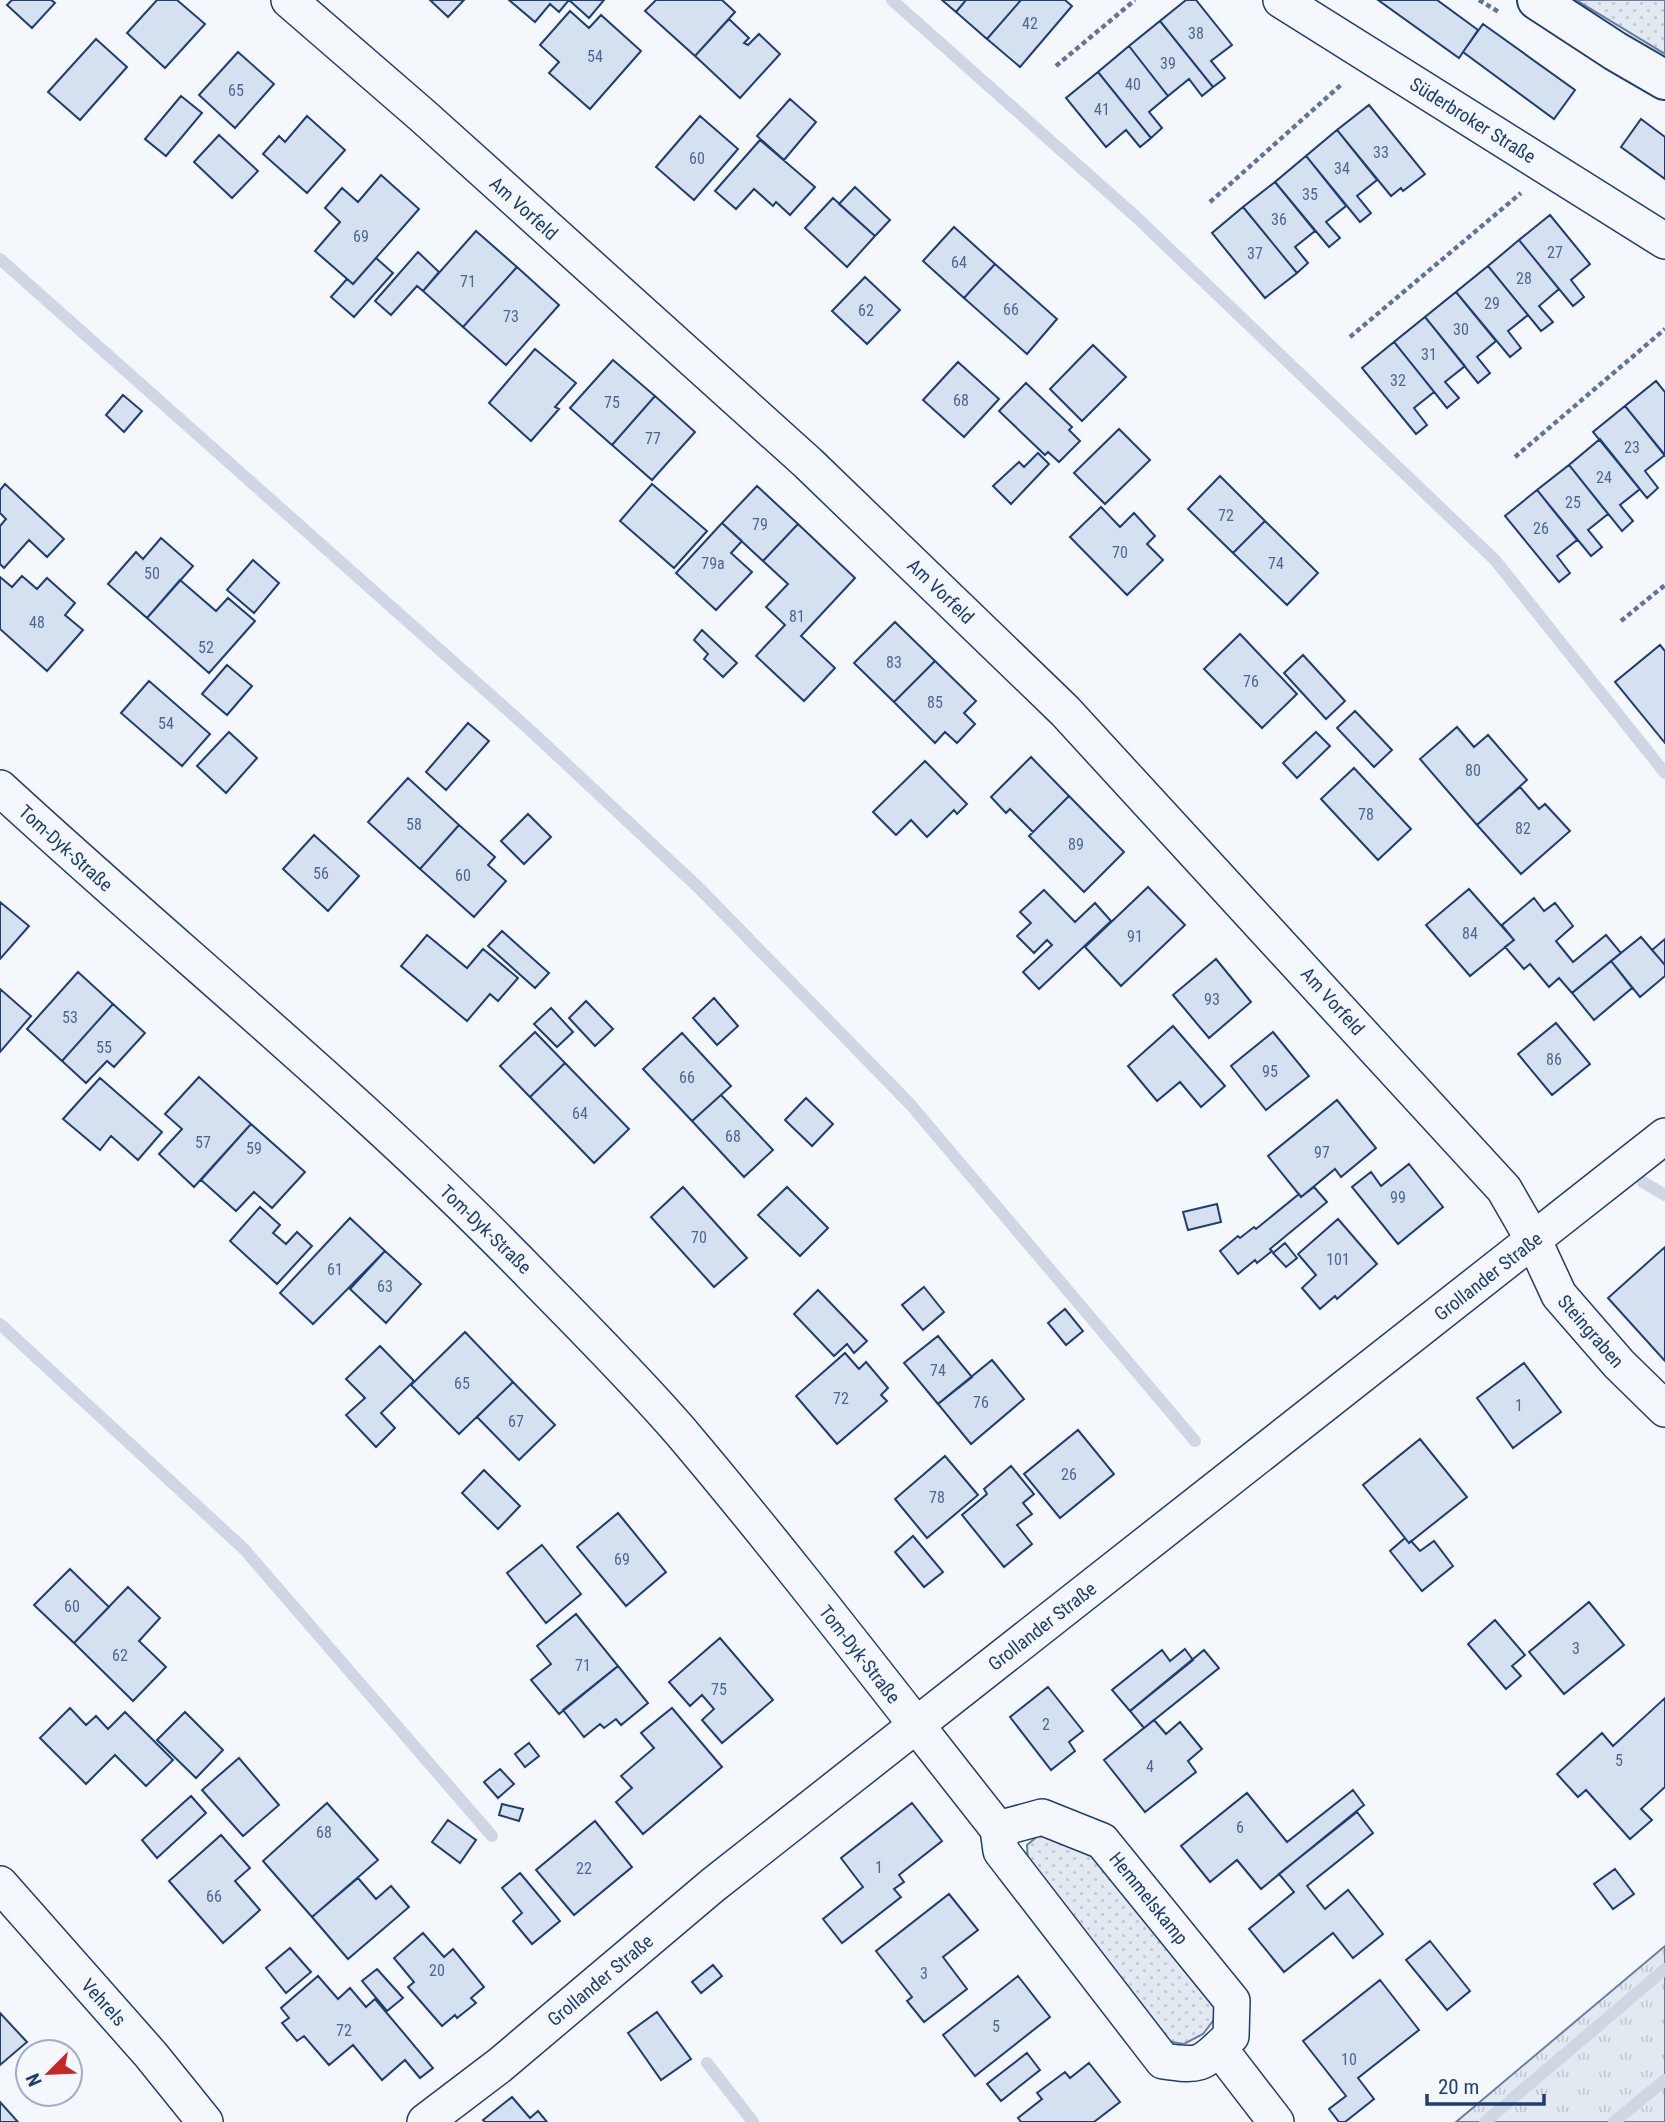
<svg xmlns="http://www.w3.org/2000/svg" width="1665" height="2122" viewBox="0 0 1665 2122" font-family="'Roboto Condensed',sans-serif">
	<defs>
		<pattern id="grass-dots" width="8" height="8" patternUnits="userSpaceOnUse" patternTransform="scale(1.75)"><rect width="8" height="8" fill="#e3e9f0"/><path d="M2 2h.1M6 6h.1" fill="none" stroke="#c2c9d1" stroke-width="1.8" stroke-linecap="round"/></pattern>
		<pattern id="park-tufts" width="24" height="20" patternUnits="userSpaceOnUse" patternTransform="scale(1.75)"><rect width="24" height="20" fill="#e3e9f0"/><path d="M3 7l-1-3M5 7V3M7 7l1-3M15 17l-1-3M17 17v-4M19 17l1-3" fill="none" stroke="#c2c9d1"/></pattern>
	</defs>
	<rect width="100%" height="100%" fill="#f4f7fb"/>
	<path fill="url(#grass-dots)" stroke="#687fa3" stroke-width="2" d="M1576 0H1665V54Z
		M1044 1831 1066 1836 1111 1870 1216 1996V2017L1203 2034 1184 2044 1166 2041 1028 1864 1027 1845Z"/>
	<path fill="url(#park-tufts)" stroke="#687fa3" stroke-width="2" d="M1665 1946V2122H1456Z"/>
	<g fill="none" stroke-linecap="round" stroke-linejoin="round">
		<path stroke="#cfd7e4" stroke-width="12" d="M892 0 1134 215 1495 560 1665 773
			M0 259 531 731 699 888 910 1104 1195 1441
			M1643 1182 1665 1195
			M0 1324 244 1549 492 1836
			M707 2063 753 2122
			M1485 2122 1665 1969
			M1614 2122 1665 2080"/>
	</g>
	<path fill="#d5e0f0" stroke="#1d3f73" stroke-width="2" d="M12 0H51L55 3 32 28 7 5Z
		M157 0H177L205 24 165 68 127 33Z
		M430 0H464L448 17Z
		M509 0H569L559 12 550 4 535 22Z
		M569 0H604L589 18Z
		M656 0H722L735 12 695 56 645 11Z
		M942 0H966L956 12Z
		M966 0H1021L987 39 956 12Z
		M1021 0H1065L1072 6 1020 67 987 39Z
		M1186 0H1196L1232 45 1211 61 1225 78 1213 87 1160 21Z
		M1378 0H1437L1478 30 1459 58Z
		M570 11 589 28 601 15 641 51 590 109 549 73 559 62 540 45Z
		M729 19 749 38 744 43 748 45 759 34 780 54 740 98 695 56Z
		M1160 21 1213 87 1202 96 1189 79 1168 96 1129 46Z
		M1483 24 1575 90 1554 119 1463 52Z
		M96 39 127 67 80 120 48 92Z
		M1129 46 1168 96 1149 112 1162 128 1151 138 1098 72Z
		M238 52 274 84 235 128 199 95Z
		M1098 72 1151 138 1140 147 1126 130 1106 147 1066 98Z
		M181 96 202 113 166 156 145 139Z
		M790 99 816 122 784 160 757 136Z
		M1369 105 1425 174 1403 191 1401 188 1391 196 1337 130Z
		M307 116 345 150 307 193 263 154 279 136 285 142Z
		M700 116 738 149 694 200 656 167Z
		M1641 119 1665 137V179L1621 147Z
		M1337 130 1377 180 1357 196 1371 213 1360 222 1306 156Z
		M219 135 258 171 232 198 194 162Z
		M760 140 815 187 790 215 776 202 773 206 754 189 736 209 715 191Z
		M1306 156 1346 206 1326 222 1340 238 1329 247 1275 182Z
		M381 175 419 209 353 284 315 251 340 222 325 208 342 188 358 202Z
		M1275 182 1315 231 1295 247 1308 263 1297 273 1243 207Z
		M855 187 890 220 875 236 839 204Z
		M833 198 875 236 847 267 805 228Z
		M1243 207 1297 273 1265 298 1212 233Z
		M1550 215 1590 264 1571 280 1584 297 1573 306 1519 240Z
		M954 227 995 264 964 298 923 261Z
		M476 231 517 267 463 327 423 291Z
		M1519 240 1559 289 1539 306 1553 322 1541 331 1488 266Z
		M418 252 439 272 423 291 417 286 391 315 375 301Z
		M376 258 393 273 354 317 331 297 347 279 353 284Z
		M995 264 1057 319 1027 354 964 298Z
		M1488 266 1528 315 1508 331 1521 348 1510 357 1456 292Z
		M517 267 559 305 506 365 463 327Z
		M865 277 900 310 867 344 832 311Z
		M1456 292 1496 341 1477 357 1490 373 1478 383 1425 317Z
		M1425 317 1465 366 1445 382 1459 398 1447 408 1394 342Z
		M1394 342 1434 392 1414 408 1427 425 1416 434 1362 368Z
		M1093 345 1126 377 1082 421 1050 389Z
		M535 349 576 383 555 407 559 409 531 441 489 403Z
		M613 360 655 396 612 445 570 408Z
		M958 362 999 399 964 437 923 400Z
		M1656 381 1665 392V456L1625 406Z
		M1026 383 1072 427 1069 430 1080 441 1059 462 1048 452 1045 455 999 411Z
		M123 395 142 411 124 432 106 415Z
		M655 396 695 432 652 480 612 445Z
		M1625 406 1665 455 1645 471 1658 488 1647 498 1593 432Z
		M1119 429 1150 460 1105 504 1074 473Z
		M1600 439 1640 489 1620 505 1633 521 1622 531 1569 465Z
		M1038 453 1049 464 1011 504 993 486 1019 462 1024 467Z
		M1569 465 1608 514 1588 530 1602 547 1591 556 1537 490Z
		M1220 476 1265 521 1233 553 1188 509Z
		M5 484 64 539 47 557 29 540 4 568 0 564V526L6 519 0 513V490Z
		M652 484 707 531 674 568 620 521Z
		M757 486 798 524 763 561 722 523Z
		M1537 490 1577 540 1557 556 1570 573 1559 582 1505 516Z
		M1101 507 1120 527 1134 513 1155 536 1147 544 1163 560 1127 595 1070 537Z
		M1265 521 1318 573 1287 605 1233 553Z
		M722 523 742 541 731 553 752 572 716 610 676 573Z
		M798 524 855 578 801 636 835 668 804 701 756 656 785 625 766 607 788 584 763 561Z
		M161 538 193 566 147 618 108 584 136 552 143 559Z
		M253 560 279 583 254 613 227 590Z
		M22 576 37 589 47 578 75 603 65 615 83 630 47 671 0 629V577L12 587Z
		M180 580 216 611 228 598 255 621 209 673 147 618Z
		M895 622 935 661 894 702 854 663Z
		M702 630 737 663 723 677 704 659 708 654 694 640Z
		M1240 634 1297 694 1262 728 1204 669Z
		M1660 645 1665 651V743L1615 682Z
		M1303 655 1345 701 1326 719 1284 673Z
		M935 661 976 701 964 713 975 724 957 743 945 732 935 743 894 702Z
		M227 665 252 686 227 715 202 694Z
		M149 681 210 734 182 766 121 713Z
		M1355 711 1392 750 1374 767 1337 728Z
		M468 723 489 741 446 790 426 772Z
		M1457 727 1474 747 1488 735 1527 780 1477 825 1420 759Z
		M229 732 257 758 226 793 197 766Z
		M1316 732 1330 746 1297 778 1283 763Z
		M1031 757 1069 796 1033 832 1010 809 1006 813 991 797Z
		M925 761 967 804 957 814 954 810 927 837 911 820 896 835 873 812Z
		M1354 768 1411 829 1378 860 1321 799Z
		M408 778 459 825 420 869 368 822Z
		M1520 787 1539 809 1545 804 1570 831 1521 874 1477 825Z
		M1069 796 1124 852 1084 892 1029 836Z
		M528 814 551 837 524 864 501 841Z
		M459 825 495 857 488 865 506 881 474 917 420 869Z
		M314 835 359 876 328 911 283 869Z
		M1148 887 1185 925 1121 986 1085 947Z
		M1469 889 1514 940 1470 976 1426 925Z
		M1044 890 1075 922 1095 903 1111 921 1039 989 1023 972 1052 945 1047 940 1034 953 1017 936 1031 923 1020 912Z
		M1534 898 1544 911 1555 903 1573 926 1556 941 1573 962 1606 935 1621 953 1572 993 1559 978 1549 987 1530 964 1524 969 1505 947 1514 940 1502 925Z
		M0 902 29 926 0 959Z
		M502 931 549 973 535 988 488 946Z
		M427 935 467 968 483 949 518 978 498 1001 490 994 467 1021 401 966Z
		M1641 937 1665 965V976L1640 997 1611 961Z
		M1665 939V965L1652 950Z
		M1216 959 1251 1002 1209 1038 1173 995Z
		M1611 961 1632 988 1594 1020 1572 993Z
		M78 972 113 1004 62 1061 27 1029Z
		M0 989 31 1016 0 1052Z
		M714 998 738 1026 717 1045 693 1018Z
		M586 1001 613 1029 595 1046 569 1018Z
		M113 1004 145 1033 114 1067 107 1061 86 1083 62 1061Z
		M551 1008 573 1032 557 1047 534 1024Z
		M1556 1023 1590 1064 1552 1095 1518 1054Z
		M1173 1026 1225 1086 1201 1107 1180 1082 1157 1101 1128 1066Z
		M535 1032 565 1063 530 1097 500 1066Z
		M1273 1032 1309 1076 1266 1110 1231 1066Z
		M682 1033 731 1086 692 1121 643 1069Z
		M565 1063 629 1129 594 1163 530 1097Z
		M199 1077 251 1124 194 1187 159 1154 182 1129 165 1114Z
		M100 1078 162 1132 138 1160 111 1136 100 1150 63 1119Z
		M721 1095 773 1150 744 1177 692 1121Z
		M806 1098 833 1124 812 1146 785 1120Z
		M1337 1100 1376 1148 1341 1177 1335 1169 1301 1197 1268 1156Z
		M251 1124 305 1172 272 1208 254 1192 236 1211 201 1180Z
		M1409 1164 1443 1207 1398 1244 1352 1187 1371 1172 1381 1186Z
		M683 1187 747 1258 714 1287 651 1217Z
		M787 1187 828 1228 800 1256 758 1215Z
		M1314 1187 1327 1202 1270 1249 1272 1251 1257 1263 1255 1260 1238 1274 1220 1251 1238 1236 1240 1238 1254 1227 1256 1229 1299 1194 1301 1197Z
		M1217 1204 1221 1222 1188 1230 1183 1212Z
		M260 1207 280 1225 273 1233 286 1244 297 1232 312 1246 277 1284 230 1241Z
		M350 1218 385 1251 313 1324 280 1293Z
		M1338 1219 1377 1264 1337 1299 1335 1296 1320 1309 1302 1288 1316 1275 1298 1254Z
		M1285 1243 1297 1258 1286 1267 1273 1253Z
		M1665 1247V1361L1608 1298Z
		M385 1251 421 1284 386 1323 350 1289Z
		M924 1287 944 1312 923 1330 902 1305Z
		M818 1290 867 1341 854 1353 847 1344 834 1356 794 1314Z
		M1065 1309 1083 1331 1066 1345 1048 1323Z
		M465 1332 513 1382 459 1434 411 1385Z
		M938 1336 972 1377 938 1404 904 1363Z
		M380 1346 414 1381 381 1413 395 1428 376 1447 346 1415 365 1398 346 1379Z
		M845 1353 859 1369 866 1362 888 1388 881 1395 887 1401 837 1444 796 1396Z
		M992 1360 1024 1399 971 1444 938 1404Z
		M1524 1363 1561 1412 1513 1448 1477 1398Z
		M513 1382 555 1425 519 1460 477 1417Z
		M1078 1430 1114 1474 1060 1518 1024 1474Z
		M1420 1439 1467 1497 1409 1543 1363 1485Z
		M945 1456 978 1495 927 1538 895 1499Z
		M1011 1466 1034 1494 1023 1503 1032 1514 1017 1525 1032 1544 1004 1567 962 1515 987 1494 984 1489Z
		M484 1470 520 1506 498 1529 462 1493Z
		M618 1513 666 1572 626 1606 577 1547Z
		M913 1536 943 1572 924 1587 895 1552Z
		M1405 1538 1409 1543 1411 1541 1420 1551 1434 1541 1453 1566 1422 1591 1390 1551Z
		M542 1545 581 1594 546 1623 507 1573Z
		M70 1569 109 1607 74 1643 34 1605Z
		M128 1587 160 1618 139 1641 166 1667 133 1701 74 1643Z
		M1589 1602 1624 1645 1564 1694 1529 1652Z
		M576 1614 618 1666 559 1714 531 1680 551 1664 537 1646Z
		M1495 1620 1525 1655 1512 1666 1521 1676 1506 1689 1468 1644Z
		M720 1638 773 1700 722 1743 702 1720 714 1709 702 1695 690 1706 669 1682Z
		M1185 1649 1193 1660 1130 1711 1112 1690 1162 1650 1170 1661Z
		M1204 1650 1219 1668 1144 1728 1130 1711Z
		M618 1666 648 1703 621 1725 616 1719 604 1728 600 1724 584 1737 563 1710Z
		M1048 1687 1083 1731 1069 1742 1075 1751 1051 1770 1010 1717Z
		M1665 1698V1787L1641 1809 1652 1820 1630 1839 1586 1790 1578 1797 1557 1774 1602 1733 1613 1746Z
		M70 1708 86 1725 96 1716 108 1729 125 1712 173 1760 146 1786 115 1755 86 1784 40 1738Z
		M672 1708 722 1767 643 1834 616 1802 632 1788 621 1776 654 1748 641 1733Z
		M185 1712 223 1750 196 1778 157 1740Z
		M1154 1720 1166 1734 1180 1722 1202 1749 1188 1761 1196 1772 1145 1812 1104 1760Z
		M529 1743 539 1756 525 1767 515 1754Z
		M239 1758 279 1805 243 1836 202 1790Z
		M500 1769 514 1784 498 1798 484 1782Z
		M1353 1790 1364 1805 1261 1889 1237 1860 1210 1882 1181 1846 1247 1793 1287 1842Z
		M191 1796 206 1813 157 1858 142 1840Z
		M327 1803 378 1860 312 1917 263 1861Z
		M912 1803 942 1841 899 1875 904 1882 894 1889 901 1897 842 1943 823 1919 863 1887 841 1858Z
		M502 1804 523 1809 519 1821 499 1815Z
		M1357 1812 1373 1833 1307 1886 1325 1909 1348 1890 1383 1934 1353 1958 1333 1933 1284 1972 1249 1929 1294 1892 1279 1874Z
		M448 1820 476 1840 460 1863 432 1842Z
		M595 1821 632 1867 574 1915 536 1870Z
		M221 1835 250 1868 235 1881 260 1910 223 1943 169 1881Z
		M1615 1869 1634 1894 1613 1909 1594 1884Z
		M520 1873 560 1921 532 1944 513 1921 522 1913 502 1888Z
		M358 1878 376 1899 391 1886 409 1907 348 1959 312 1917Z
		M949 1894 978 1930 943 1957 967 1989 924 2022 907 2001 912 1997 876 1951Z
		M423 1933 444 1957 453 1949 484 1987 471 1998 476 2003 457 2018 455 2015 442 2026 408 1987 414 1982 394 1958Z
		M1430 1941 1470 1991 1447 2010 1406 1960Z
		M290 1948 311 1972 286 1993 266 1968Z
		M713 1965 722 1976 701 1993 692 1982Z
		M377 1969 403 1998 387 2011 362 1981Z
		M318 1976 338 1999 350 1988 366 2007 375 1999 433 2068 420 2078 405 2060 382 2080 353 2045 329 2065 304 2036 297 2041 282 2023 289 2018 281 2008Z
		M1018 1976 1050 2017 975 2076 943 2035Z
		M1380 1980 1419 2030 1358 2078 1374 2099 1345 2122H1339L1329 2109 1346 2096 1303 2041Z
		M657 2012 691 2059 661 2080 628 2033Z
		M0 2013 27 2042 0 2065Z
		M1027 2053 1040 2070 1001 2101 987 2084Z
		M1089 2063 1120 2102 1094 2122H1021L1018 2118 1042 2099 1037 2093 1065 2072 1070 2078Z
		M512 2097 530 2118 538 2111 547 2122H485L483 2120Z
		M0 2102 18 2122H0Z"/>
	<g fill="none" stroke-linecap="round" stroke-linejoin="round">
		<g stroke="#1d3f73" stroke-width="38">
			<path id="minor" d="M289 0 423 116 808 463 1065 711 1504 1189 1534 1241 1559 1295 1619 1364 1665 1409
				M1281 0 1665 241
				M0 788C178 952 368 1105 536 1279 585 1329 635 1379 681 1432 790 1561 893 1696 998 1829L1001 1851 1163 2061C1203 2067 1202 2064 1231 2036L1232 2001 1102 1841 1042 1817 998 1829
				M0 1884 151 2055 205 2122
				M1219 2048 1276 2122
				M425 2122 500 2065 713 1885 1665 1136"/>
		</g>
		<g stroke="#1d3f73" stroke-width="42">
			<path id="tertiary" d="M1537 0 1615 51 1665 80"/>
		</g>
		<path stroke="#5e769c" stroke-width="4.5" stroke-dasharray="5 3.5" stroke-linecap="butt" d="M1479 0 1499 12
			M1056 66 1135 0
			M1210 202 1343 83
			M1350 337 1521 193
			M1515 457 1665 329
			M1621 621 1665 585"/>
		<use href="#minor" stroke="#f4f7fb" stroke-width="35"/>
		<use href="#tertiary" stroke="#f4f7fb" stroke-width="38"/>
	</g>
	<g text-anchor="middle" stroke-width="5" stroke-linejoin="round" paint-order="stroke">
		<g font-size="16" fill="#4b6792">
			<text x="1030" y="29">42</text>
			<text x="1196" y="39">38</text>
			<text x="595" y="62">54</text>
			<text x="1168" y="69">39</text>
			<text x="1133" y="90">40</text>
			<text x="236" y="96">65</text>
			<text x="1102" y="115">41</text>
			<text x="1381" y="158">33</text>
			<text x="697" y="164">60</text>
			<text x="1342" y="174">34</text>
			<text x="1310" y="200">35</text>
			<text x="1279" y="225">36</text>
			<text x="361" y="242">69</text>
			<text x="1555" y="258">27</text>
			<text x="1255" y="259">37</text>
			<text x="959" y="268">64</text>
			<text x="1524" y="284">28</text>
			<text x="468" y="287">71</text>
			<text x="1492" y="309">29</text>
			<text x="1011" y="315">66</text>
			<text x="866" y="316">62</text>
			<text x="511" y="322">73</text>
			<text x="1461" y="335">30</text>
			<text x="1429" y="360">31</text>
			<text x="1398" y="386">32</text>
			<text x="961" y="406">68</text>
			<text x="612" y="408">75</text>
			<text x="653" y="444">77</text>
			<text x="1632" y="453">23</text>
			<text x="1604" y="483">24</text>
			<text x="1573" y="508">25</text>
			<text x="1226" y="521">72</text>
			<text x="760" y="530">79</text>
			<text x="1541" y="534">26</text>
			<text x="1120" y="558">70</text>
			<text x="713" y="569">79a</text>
			<text x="1276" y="569">74</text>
			<text x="152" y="579">50</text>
			<text x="797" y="622">81</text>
			<text x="37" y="628">48</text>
			<text x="206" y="653">52</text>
			<text x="894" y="668">83</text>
			<text x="1251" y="687">76</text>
			<text x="935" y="708">85</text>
			<text x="166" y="729">54</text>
			<text x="1473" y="776">80</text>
			<text x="1366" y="820">78</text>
			<text x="414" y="830">58</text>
			<text x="1523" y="834">82</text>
			<text x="1076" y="850">89</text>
			<text x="321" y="879">56</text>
			<text x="463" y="881">60</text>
			<text x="1470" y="939">84</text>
			<text x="1135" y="942">91</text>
			<text x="1212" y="1005">93</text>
			<text x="70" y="1023">53</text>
			<text x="104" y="1053">55</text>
			<text x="1554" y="1065">86</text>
			<text x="1270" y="1077">95</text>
			<text x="687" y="1083">66</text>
			<text x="580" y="1119">64</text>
			<text x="733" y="1142">68</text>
			<text x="203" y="1148">57</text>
			<text x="254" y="1154">59</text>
			<text x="1322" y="1158">97</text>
			<text x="1398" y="1203">99</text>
			<text x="699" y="1243">70</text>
			<text x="1338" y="1265">101</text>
			<text x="335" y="1275">61</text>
			<text x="385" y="1292">63</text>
			<text x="938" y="1376">74</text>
			<text x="462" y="1389">65</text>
			<text x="841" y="1404">72</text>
			<text x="981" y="1408">76</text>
			<text x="1519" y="1411">1</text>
			<text x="516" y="1427">67</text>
			<text x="1069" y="1480">26</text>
			<text x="937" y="1503">78</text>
			<text x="622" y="1565">69</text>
			<text x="72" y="1612">60</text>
			<text x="1576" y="1654">3</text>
			<text x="120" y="1661">62</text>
			<text x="583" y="1671">71</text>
			<text x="719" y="1695">75</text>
			<text x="1046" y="1730">2</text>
			<text x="1619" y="1766">5</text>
			<text x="1150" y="1772">4</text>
			<text x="1240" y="1833">6</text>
			<text x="324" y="1838">68</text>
			<text x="879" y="1873">1</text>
			<text x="584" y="1874">22</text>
			<text x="214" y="1902">66</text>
			<text x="437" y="1976">20</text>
			<text x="924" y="1979">3</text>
			<text x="996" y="2032">5</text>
			<text x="344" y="2036">72</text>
			<text x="1349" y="2065">10</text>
		</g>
		<g font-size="19" fill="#1d3f73" stroke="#f4f7fb">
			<text transform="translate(1473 120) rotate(32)" y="7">Süderbroker Straße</text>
			<text transform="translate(524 208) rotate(42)" y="7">Am Vorfeld</text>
			<text transform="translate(941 591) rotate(44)" y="7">Am Vorfeld</text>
			<text transform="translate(66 848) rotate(42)" y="7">Tom-Dyk-Straße</text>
			<text transform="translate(1333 1001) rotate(48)" y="7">Am Vorfeld</text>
			<text transform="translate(486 1229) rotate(44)" y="7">Tom-Dyk-Straße</text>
			<text transform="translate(1488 1276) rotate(-38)" y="7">Grollander Straße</text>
			<text transform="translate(1591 1331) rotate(49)" y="7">Steingraben</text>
			<text transform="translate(1042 1626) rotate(-38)" y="7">Grollander Straße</text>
			<text transform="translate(860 1654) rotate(52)" y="7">Tom-Dyk-Straße</text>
			<text transform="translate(1149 1898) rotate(51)" y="7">Hemmelskamp</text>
			<text transform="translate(600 1980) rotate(-40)" y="7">Grollander Straße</text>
			<text transform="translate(104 2002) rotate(48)" y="7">Vehrels</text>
		</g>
	</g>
	<g transform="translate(49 2073) rotate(246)"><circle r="33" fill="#f4f7fb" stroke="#9eadc5" stroke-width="2"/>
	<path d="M0-5L12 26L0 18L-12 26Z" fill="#c62828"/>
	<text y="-10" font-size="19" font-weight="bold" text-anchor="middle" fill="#1d3f73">N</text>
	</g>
	<path d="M1427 2094v10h117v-10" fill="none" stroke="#1d3f73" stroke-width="3.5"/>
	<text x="1438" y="2094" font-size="21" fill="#1d3f73" stroke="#f4f7fb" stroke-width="5" paint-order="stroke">20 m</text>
</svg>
